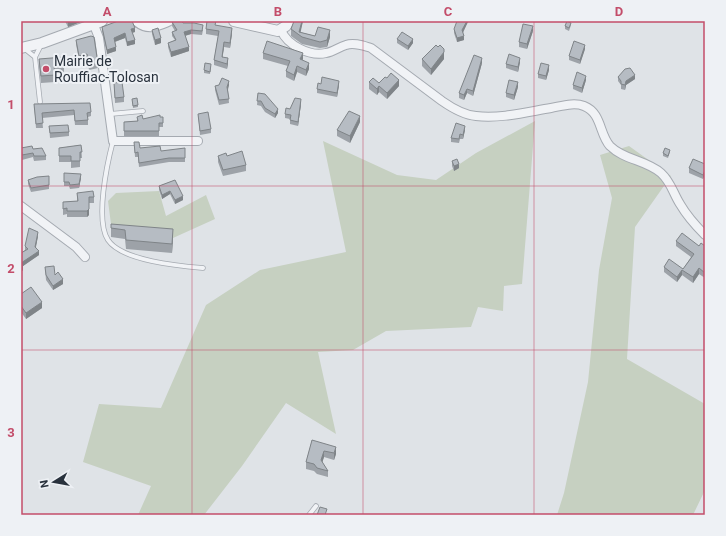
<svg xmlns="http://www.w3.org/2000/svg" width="726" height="536" viewBox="0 0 726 536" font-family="Roboto,sans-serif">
	<rect width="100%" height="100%" fill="#dfe3e7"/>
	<path fill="#c6d0c1" d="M535 121 522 284 504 286 503 311 478 307 471 327 386 331 353 350 318 352 336 434 286 403 242 466 204 515H138L151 486 83 462 99 404 161 408 206 305 260 270 346 252 323 141 397 175 436 180 476 153Z
		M629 146 671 176 635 227 627 359 705 404V490L693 515H557L564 493 588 382 599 270 612 198 600 155Z
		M159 191 166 216 206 195 215 219 173 238 112 232 108 201 116 193Z"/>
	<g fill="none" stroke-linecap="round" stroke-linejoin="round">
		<g stroke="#a5aab1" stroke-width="5.5">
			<path id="service" d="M25 49 35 57 40 102
				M35 57 41 45
				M110 114 143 111
				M113 141C107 164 95 220 108 240 122 261 180 266 203 268
				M309 515 316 506"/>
		</g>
		<g stroke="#a5aab1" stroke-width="10">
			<path id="minor" d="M94 25 99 38 113 141H198
				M281 30C287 45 310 57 326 53 333 52 339 47 346 45 354 42 364 46 371 48L442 101C452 108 464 115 476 116 500 119 527 112 551 108 562 106 574 102 584 106 602 113 599 134 610 146 624 160 646 160 661 173 671 182 673 193 680 204 687 216 695 225 705 235
				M21 206 76 247 85 257"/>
		</g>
		<g stroke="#a5aab1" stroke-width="12">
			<path id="tertiary" d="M137 21C148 30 156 26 168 21
				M234 21 278 31 286 26 289 21
				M21 48 42 43 102 21"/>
		</g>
		<use href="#service" stroke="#f1f3f6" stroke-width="4"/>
		<use href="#minor" stroke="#f1f3f6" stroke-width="8"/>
		<use href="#tertiary" stroke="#f1f3f6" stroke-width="10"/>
	</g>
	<path fill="#9da2a8" d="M65 21H83L68 27Z
		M303 21 300 32 315 36 330 37 327 47 320 48 302 44 291 36V29Z
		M468 21 463 33 464 40 457 42 454 33V29Z
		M172 22 183 23 203 30 202 35 191 34 185 36 189 51 171 57 168 47V43L175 40 172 36V32L175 31 172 26Z
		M216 25 232 33 230 48 224 47 222 57 228 63 227 69 214 65V60L218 36 206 34V29Z
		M571 25 569 31 565 29V26Z
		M102 27 135 32 132 33 135 44 127 46 125 38 115 42 116 51 107 54 102 31Z
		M152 30 161 43 155 45 152 34Z
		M533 31 527 49 519 47V42Z
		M397 39 413 43 408 50 397 43Z
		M76 40 98 64V68L89 70 87 59 79 60 76 44Z
		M438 47 444 59 431 75 422 66V59Z
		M585 49 580 64 569 60V56Z
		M263 53 303 59 302 60 309 69 306 76 297 72 294 81 286 77V71L288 66 263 59Z
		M39 59 64 65V72L55 73V82L41 83 39 66Z
		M520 62 518 72 506 68V64Z
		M482 63 473 96 467 93 464 100 459 98V93Z
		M211 66 210 74 204 73V70Z
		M549 70 546 80 538 78V74Z
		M618 77 635 79 626 85 625 90 621 89V85L618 81Z
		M387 78 399 86 387 99 379 92 377 95 369 89V82L379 83Z
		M586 80 582 93 573 89V85Z
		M114 83 124 97V102L115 103Z
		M321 84 339 85 337 97 317 93V89Z
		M229 85 228 90 229 103 219 105 215 90V86Z
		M518 87 514 100 506 97V93Z
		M258 93 278 113 275 118 265 112 261 106 257 105Z
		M132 99 138 105V107L133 108Z
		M34 104 91 112V116L88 117V125H75L74 115 42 118 43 128H36Z
		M301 104 298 126 290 124V119L285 118V114L290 109Z
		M198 114 211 129V133L200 135Z
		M137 117 143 119 163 117V127H159V136H124V122L137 121Z
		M360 122 350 143 337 136V130Z
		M49 126 69 132V136L50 138Z
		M465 130 463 139H460L459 143 451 142V138Z
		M134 142 140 148 161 151 185 158V162H169L139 167 138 157H135Z
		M81 145 82 158H80V167L71 168V162H59V148Z
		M21 148 33 149 46 156V160L34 161 33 157 22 160Z
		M670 152 668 158 663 156V153Z
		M218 156H227L246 165V171L223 176 218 162Z
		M452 161 459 168 454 171 452 166Z
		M705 164V174L703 179 689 173V168Z
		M64 173 81 178 79 188 70 189 69 186H64Z
		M49 176V189L31 192 28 184V180Z
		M175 180 183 200 175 204 170 194 162 199 159 190V186Z
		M77 193 94 197V203H89V215L87 217H67V214L63 215V202L77 201Z
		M111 224 173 238 172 253 126 249 125 239 111 237Z
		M38 236 36 247 39 255 23 266V270L21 272V253L25 250V246Z
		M676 241 699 246H705V278L699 274 693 283 682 275 677 282 664 272V267L683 269 691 257 676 246Z
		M45 267 55 275 63 284 53 290 46 280Z
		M21 294 42 308 26 319 21 312Z
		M312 440 336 454 334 460 324 457 322 462 328 471V477L317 474 314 471 306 469V462Z"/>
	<path fill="#7f8488" d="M68 21H83L68 27Z
		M302 21H303L300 35 299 32Z
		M467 21H468V22L462 34V30Z
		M533 26V31L527 49V44Z
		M135 28V32L131 33V29Z
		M232 28V33L230 48V43Z
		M191 30V34L184 36V32Z
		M330 30V37L327 47V40Z
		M125 33V38L114 42V38Z
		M464 36V40L457 42V38Z
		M161 38V43L155 45V40Z
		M413 39V43L408 50V46Z
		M135 40V44L127 46V42Z
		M224 42V47L222 62V57Z
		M585 45V49L580 64V60Z
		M116 47V51L107 54V50Z
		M189 47V51L171 57V52Z
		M444 52V59L431 75V69Z
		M303 53V59L300 65V59Z
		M228 58V63L227 69V64Z
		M482 58V63L473 96V91Z
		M520 58V62L518 72V67Z
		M309 63V69L306 76V70Z
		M549 65V70L546 80V76Z
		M297 66V72L294 81V75Z
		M635 75V79L626 85 625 90V85L626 81Z
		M586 76V80L582 93V88Z
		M399 80V86L387 99V93Z
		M229 81V85L227 91V87Z
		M339 81V85L337 97V93Z
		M518 82V87L514 100V95Z
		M379 86V92L377 95V89Z
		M467 89V93L464 100V95Z
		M301 99V104L298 126V122Z
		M278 109V113L275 118V114Z
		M360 116V122L350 143V136Z
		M465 126V130L463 139V135Z
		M459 164V168L454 171V166Z
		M705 170V174L703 179V175Z
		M81 174V178L79 188V184Z
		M170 191V194L162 199V195Z
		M183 196V200L175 204V200Z
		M89 209V215L87 217V211Z
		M173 229V238L172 253V244Z
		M38 232V236L35 251V247Z
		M39 251V255L23 266V270L21 272V263Z
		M699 268V274L693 283V277Z
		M682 270V275L677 282V277Z
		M63 279V284L53 290V286Z
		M42 302V308L26 319V313Z
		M336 447V454L334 460V453Z
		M324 451V457L321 467V460Z"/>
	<path fill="#b6bcc3" stroke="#7f8488" d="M118 21H132L135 28 131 29 135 40 127 42 125 33 114 38 116 47 107 50 102 27Z
		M172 21H182L183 23H194L203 25 202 31 191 30 184 32 189 47 171 52 168 43 176 40 172 32 177 30 172 22Z
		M207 21H216L215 25 232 28 230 43 224 42 222 57 228 58 227 64 214 60 219 31 206 29Z
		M294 21H302L299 32 315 36 318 27 330 30 327 40 320 42 302 37 291 29Z
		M457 21H467L462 30 464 36 457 38 454 29Z
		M567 21 571 23 569 28 565 26Z
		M523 24 533 26 527 44 519 42Z
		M158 28 161 38 155 40 152 30Z
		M402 32 413 39 408 46 397 39Z
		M91 36 94 37 98 64 89 65 87 54 79 56 76 40Z
		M267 41 303 53 300 59 309 63 306 70 297 66 294 75 286 71 290 61 263 53Z
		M574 41 585 45 580 60 569 56Z
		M436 45 438 47 440 45 444 49V52L431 69 422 59Z
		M509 54 520 58 518 67 506 64Z
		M474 55 482 58 473 91 467 89 464 95 459 93Z
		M64 57V65L54 66 55 75 41 76 39 59Z
		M205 63 211 64 210 72 204 70Z
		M541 63 549 65 546 76 538 74Z
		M630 68 635 75 626 81 625 85 621 84V81L618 77 625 69Z
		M577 72 586 76 582 88 573 85Z
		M391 73 399 80 387 93 379 86 377 89 369 82 373 78 379 83 385 77 387 78Z
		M322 77 339 81 337 93 317 89 318 83 321 84Z
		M222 78 229 81 227 87 229 99 219 100 215 86 219 85Z
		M509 80 518 82 514 95 506 93Z
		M122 82 124 97 115 98 114 83Z
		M258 93 265 94 278 109 275 114 265 108 261 101H257Z
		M137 98 138 105 133 106 132 99Z
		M295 98 301 99 298 122 290 120 291 115 285 114 286 108 290 109Z
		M90 103 91 112 87 113 88 120 75 121 74 110 42 113 43 123 36 124 34 104Z
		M349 111 360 116 350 136 337 130Z
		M208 112 211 129 200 131 198 114Z
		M142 115 143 119 160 115V117H163V123H159V131H124V122L138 121 137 117Z
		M456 123 465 126 463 135 460 134 459 139 451 138Z
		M68 125 69 132 50 133 49 126Z
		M134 142H139L140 148 160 146 161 151 185 148V158H169L139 163 138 152 135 153Z
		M81 145 82 152H80V161H71V156H59V148Z
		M32 146 33 149 42 148 46 156H34L33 153 22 155 21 148Z
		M665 148 670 150 668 156 663 153Z
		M242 151 246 165 223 170 218 156 226 153 227 156Z
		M457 159 459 164 454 166 452 161Z
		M693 159 705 164V170L703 175 689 168Z
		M64 173 81 174 79 184 70 185 69 182H64Z
		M49 176V185L31 188 28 180 37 177Z
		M175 180 183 196 175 200 170 191 162 195 159 186Z
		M93 191 94 197H89V209L87 211H67V208L63 209V202L78 201 77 193Z
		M111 224 173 229 172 244 126 240 125 230 111 228Z
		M29 228 38 232 35 247 39 251 21 263 23 266 21 267V253L28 249 25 246Z
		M682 233 699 246 701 243 705 246V273L699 268 693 277 682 270 677 277 664 267 669 259 683 269 694 254 676 241Z
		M54 266 55 275 58 272 63 279 53 286 46 275 45 267Z
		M31 287 42 302 26 313 21 306V294Z
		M312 440 336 447 334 453 324 451 321 460 328 471 317 468 314 464 306 462Z
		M320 507 327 509 325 515H317Z"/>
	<path fill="none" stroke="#c34d6a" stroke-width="1" stroke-opacity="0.55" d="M192 21V515M363 21V515M534 21V515M21 186H705M21 350H705"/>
	<circle fill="#c34d6a" stroke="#eef1f5" stroke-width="1.5" cx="46" cy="69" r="4"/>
	<g text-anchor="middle" stroke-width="4" stroke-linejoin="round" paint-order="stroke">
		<g font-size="14" fill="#29323d" stroke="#eef1f5" text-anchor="start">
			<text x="54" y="66">Mairie de<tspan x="54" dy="16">Rouffiac-Tolosan</tspan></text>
		</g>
	</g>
	<rect width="726" height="536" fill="none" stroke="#eef1f5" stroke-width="44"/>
	<g transform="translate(54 482) rotate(259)" stroke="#eef1f5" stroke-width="3" paint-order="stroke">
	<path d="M0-3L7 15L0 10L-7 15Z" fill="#29323d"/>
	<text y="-6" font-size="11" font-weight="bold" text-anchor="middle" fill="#29323d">N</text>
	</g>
	<rect x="22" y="22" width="682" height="492" fill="none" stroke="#c34d6a" stroke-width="1.5"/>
	<g font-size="13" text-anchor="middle" font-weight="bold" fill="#c34d6a">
		<text x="107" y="16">A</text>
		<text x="278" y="16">B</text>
		<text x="448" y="16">C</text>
		<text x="619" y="16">D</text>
		<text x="11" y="109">1</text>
		<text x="11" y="273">2</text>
		<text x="11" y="437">3</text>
	</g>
</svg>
